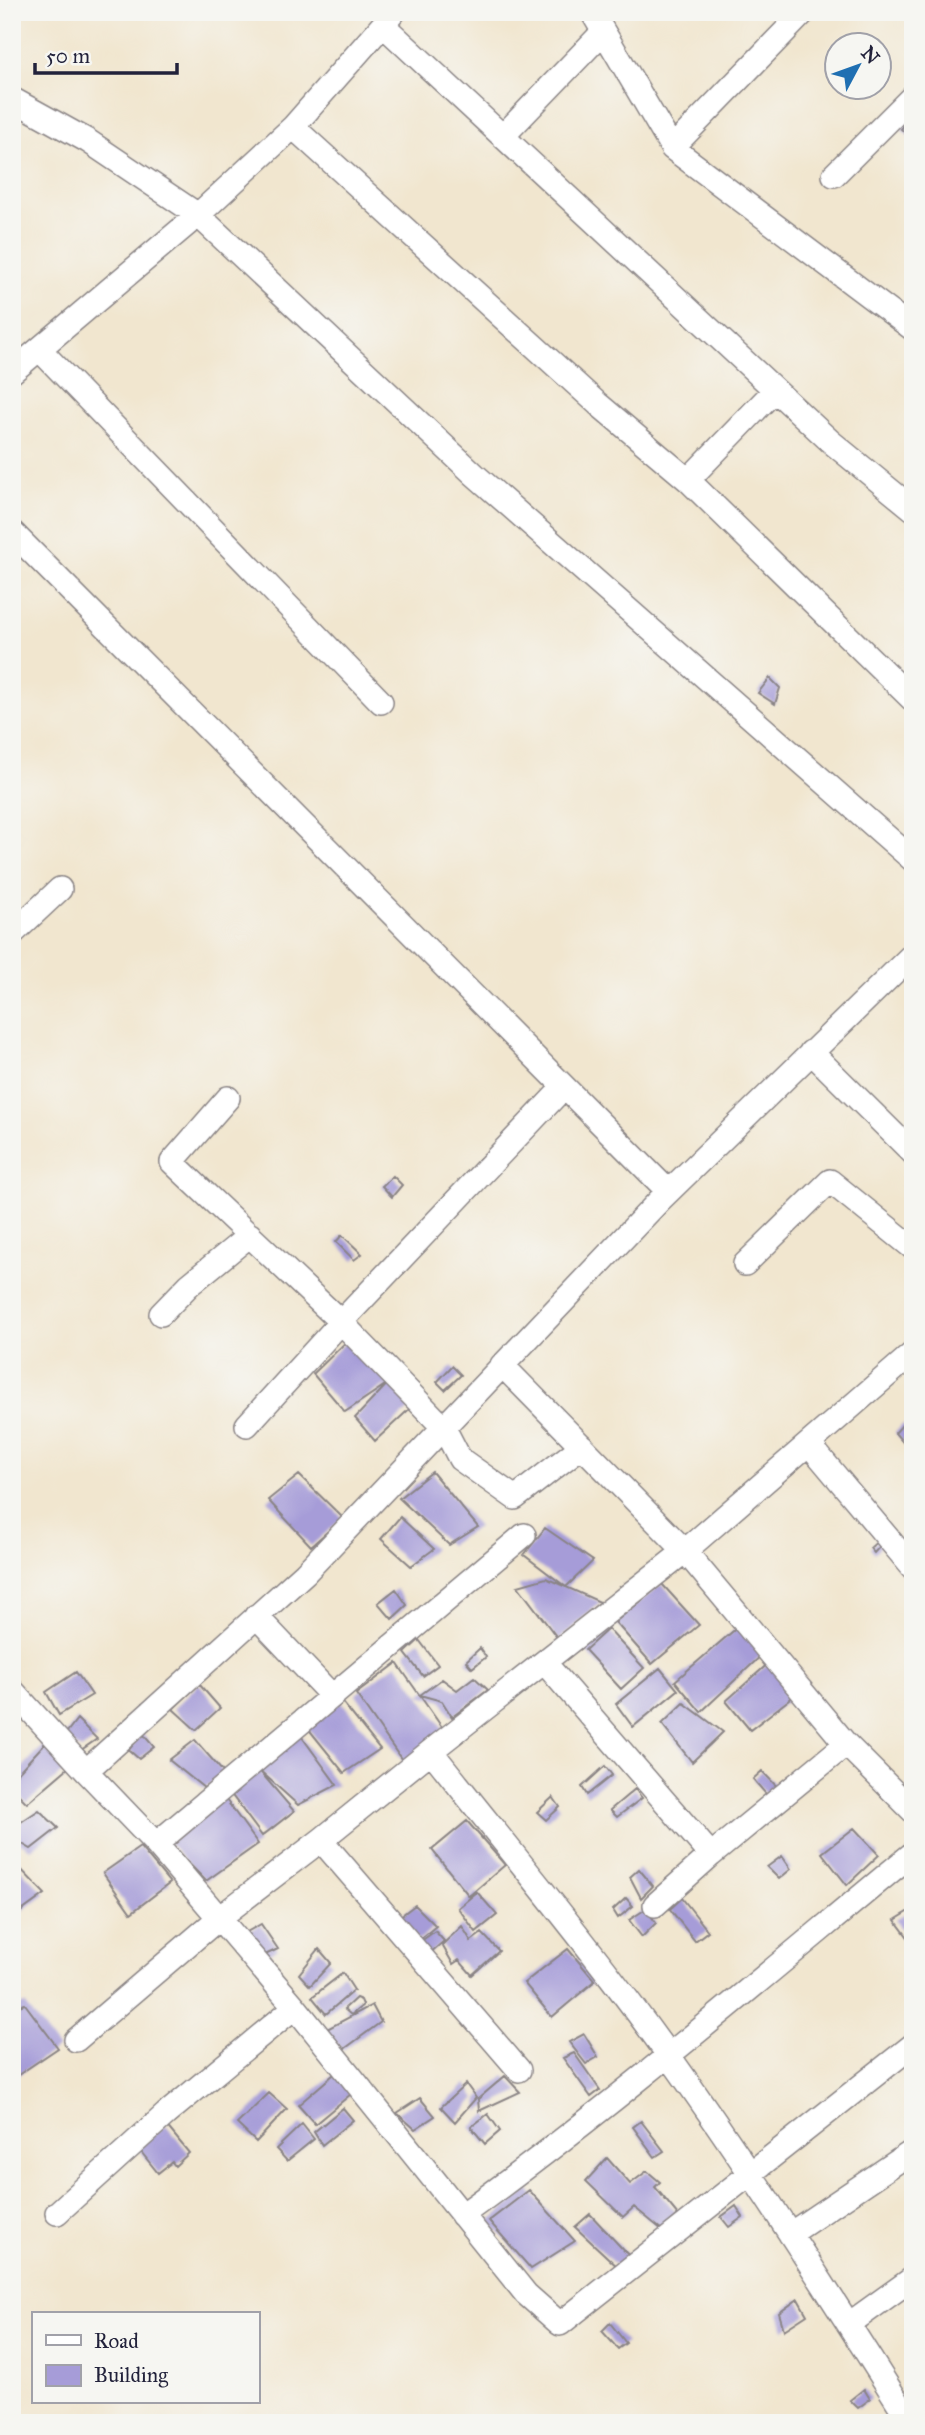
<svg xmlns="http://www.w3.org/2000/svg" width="925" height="2435" viewBox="0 0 925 2435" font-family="'IM FELL Great Primer',serif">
	<rect width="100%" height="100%" fill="#f6f6f2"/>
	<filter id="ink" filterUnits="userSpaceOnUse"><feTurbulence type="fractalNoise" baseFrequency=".0143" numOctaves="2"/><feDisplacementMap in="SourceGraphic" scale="14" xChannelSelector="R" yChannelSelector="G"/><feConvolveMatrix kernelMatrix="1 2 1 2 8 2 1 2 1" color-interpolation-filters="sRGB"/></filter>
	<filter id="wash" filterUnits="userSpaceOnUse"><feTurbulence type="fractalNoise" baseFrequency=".00686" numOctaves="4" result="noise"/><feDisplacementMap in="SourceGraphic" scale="28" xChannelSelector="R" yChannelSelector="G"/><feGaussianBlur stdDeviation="1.57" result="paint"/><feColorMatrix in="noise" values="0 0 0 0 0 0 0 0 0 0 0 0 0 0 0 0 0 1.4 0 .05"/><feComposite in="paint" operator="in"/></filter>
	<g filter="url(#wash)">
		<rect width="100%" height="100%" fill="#f1e6cf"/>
		<g id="blocks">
			<path fill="#a69cd8" d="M909 120 913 123V140L901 129Z
				M770 678 780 688 775 704 758 693Z
				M393 1176 402 1185 392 1197 382 1186Z
				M342 1235 362 1254 354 1260 336 1242Z
				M347 1341 388 1383 345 1412 313 1374Z
				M452 1366 461 1375 445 1390 437 1382Z
				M394 1377 418 1401 375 1441 355 1418Z
				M903 1424 913 1437V1454L895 1433Z
				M432 1472 478 1527 449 1545 399 1498Z
				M299 1475 343 1518 311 1546 268 1500Z
				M400 1517 434 1549 411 1566 381 1539Z
				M545 1528 593 1561 566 1587 600 1602 559 1640 518 1586 546 1578 566 1587 524 1555Z
				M880 1539 883 1543 874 1553 870 1548Z
				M662 1584 699 1625 652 1664 615 1622Z
				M396 1589 407 1605 392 1619 378 1603Z
				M739 1626 764 1653 701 1712 675 1681Z
				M608 1629 644 1668 621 1689 585 1650Z
				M419 1640 438 1665 423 1676 405 1653Z
				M480 1648 486 1657 472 1668 466 1661Z
				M770 1662 799 1692 750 1730 726 1701Z
				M397 1663 444 1730 404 1763 356 1694Z
				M660 1668 678 1690 633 1727 616 1704Z
				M76 1672 92 1695 59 1715 46 1692Z
				M474 1677 488 1690 452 1717 442 1701 420 1695 442 1679 457 1690Z
				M199 1684 220 1708 196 1730 173 1709Z
				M339 1698 380 1749 344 1773 307 1727Z
				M684 1703 723 1732 692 1762 662 1724Z
				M77 1719 97 1739 81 1750 64 1736Z
				M142 1733 154 1747 139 1759 129 1750Z
				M299 1733 337 1785 298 1805 257 1768Z
				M195 1740 224 1773 204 1788 169 1760Z
				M46 1742 69 1767 27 1803 12 1788V1779Z
				M605 1766 612 1775 587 1795 582 1787Z
				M257 1768 294 1811 262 1836 225 1786Z
				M762 1771 782 1792 771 1800 753 1779Z
				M635 1789 642 1798 617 1817 610 1810Z
				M224 1797 258 1844 206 1881 169 1843Z
				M553 1797 560 1807 546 1820 537 1812Z
				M39 1810 58 1828 31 1849 12 1838V1828Z
				M467 1821 505 1865 469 1896 432 1850Z
				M854 1828 879 1855 847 1885 822 1853Z
				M140 1847 170 1883 131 1913 103 1873Z
				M782 1856 791 1869 779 1879 767 1867Z
				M12 1860 45 1894 12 1918Z
				M639 1869 653 1886 641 1898 630 1877Z
				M477 1892 497 1915 476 1932 458 1908Z
				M626 1898 633 1906 618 1918 613 1910Z
				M682 1898 708 1931 695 1941 670 1909Z
				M415 1905 436 1926 418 1941 398 1918Z
				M646 1909 656 1923 642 1937 629 1920Z
				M913 1909V1944L895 1920Z
				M261 1924 278 1949 265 1955 245 1933Z
				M462 1926 471 1941 482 1933 499 1951 472 1975 459 1960 453 1964 442 1945Z
				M435 1931 444 1941 423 1959 417 1944Z
				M319 1949 331 1963 310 1986 299 1974Z
				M568 1949 595 1981 552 2017 524 1983Z
				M343 1973 354 1990 326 2014 312 1997Z
				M356 1998 361 2000 363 2005 351 2015 344 2009Z
				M25 2004 58 2048 12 2079V2008Z
				M372 2005 381 2022 343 2050 325 2030Z
				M584 2034 598 2057 586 2064 569 2042Z
				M574 2053 600 2090 591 2097 563 2058Z
				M340 2069 357 2089 315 2124 298 2105Z
				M505 2076 520 2092 479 2111 478 2099Z
				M466 2084 476 2098 455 2122 441 2107Z
				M269 2093 287 2109 256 2142 237 2124Z
				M420 2098 435 2116 415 2129 397 2113Z
				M343 2108 353 2120 322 2145 314 2132Z
				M488 2114 500 2131 485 2144 471 2127Z
				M641 2121 664 2151 655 2157 633 2127Z
				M302 2124 314 2139 287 2161 276 2149Z
				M166 2125 189 2153 175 2166 172 2162 158 2173 138 2148Z
				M607 2158 630 2184 647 2171 660 2182 655 2187 678 2215 662 2230 634 2207 623 2217 586 2181Z
				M529 2190 575 2241 531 2269 489 2221Z
				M736 2206 743 2217 729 2227 721 2217Z
				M590 2214 631 2258 620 2269 575 2227Z
				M798 2299 807 2315 784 2330 779 2313Z
				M610 2323 626 2343 618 2349 602 2331Z
				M864 2389 870 2399 858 2408 850 2400Z"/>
		</g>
	</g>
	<g filter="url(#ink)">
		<use href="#blocks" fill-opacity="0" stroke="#8a8485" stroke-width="2"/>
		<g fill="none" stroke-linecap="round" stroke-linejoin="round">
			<g stroke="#8a8485" stroke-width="26">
				<path id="street" d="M592 12 672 148 913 329
					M383 25 830 441 913 509
					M12 99 88 141 198 215 475 475 913 860
					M293 127 598 404 688 480 913 700
					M503 136 603 32
					M672 148 804 12
					M834 175 913 96
					M40 350 381 702
					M12 372 198 215 293 127 394 12
					M688 480 775 390
					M12 532 668 1191
					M12 934 60 889
					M913 954 659 1201 305 1573 86 1771 156 1844 219 1918 321 1840 431 1751 685 1551 913 1353
					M811 1052 913 1153
					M228 1098 172 1162 341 1322 418 1401 444 1428 460 1459 515 1498 582 1446
					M745 1264 830 1181 913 1248
					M161 1314 189 1285 250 1235
					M502 1365 685 1551 846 1744 711 1855 544 1662
					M247 1425 341 1322 564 1087
					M809 1444 913 1568
					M256 1616 332 1696
					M12 1690 86 1771
					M846 1744 913 1811
					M431 1751C511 1852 594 1951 669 2056 754 2175 833 2299 911 2423
					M321 1840 519 2070
					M156 1844 524 1535
					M655 1905 711 1855
					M76 2040 219 1918 295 2007 526 2294 560 2324 913 2045
					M57 2213 166 2114 295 2007
					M462 2215C618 2102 764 1976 913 1853
					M790 2234 913 2151
					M849 2324 913 2278"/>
			</g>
			<use href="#street" stroke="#fff" stroke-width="23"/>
		</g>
	</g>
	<rect width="925" height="2435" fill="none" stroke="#f6f6f2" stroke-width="42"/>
	<rect x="32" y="2312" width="228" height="91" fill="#f6f6f2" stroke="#a1a1a9" stroke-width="2"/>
	<rect x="46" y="2335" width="35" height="10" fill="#ffffff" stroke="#a1a1a9" stroke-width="2"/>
	<text x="94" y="2348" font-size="21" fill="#22223b">Road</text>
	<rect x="46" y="2365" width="35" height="21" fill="#a69cd8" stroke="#a1a1a9" stroke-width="2"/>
	<text x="94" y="2382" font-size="21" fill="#22223b">Building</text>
	<g transform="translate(858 66) rotate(49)"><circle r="33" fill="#f6f6f2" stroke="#a1a1a9" stroke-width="2"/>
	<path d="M0-5L12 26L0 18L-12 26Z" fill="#1f6fb2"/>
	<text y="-10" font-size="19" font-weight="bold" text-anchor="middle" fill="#22223b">N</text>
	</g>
	<path d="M35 63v10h142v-10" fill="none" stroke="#22223b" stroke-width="3.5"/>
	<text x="46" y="63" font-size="21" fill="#22223b" stroke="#f6f6f2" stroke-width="5" paint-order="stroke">50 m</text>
</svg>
